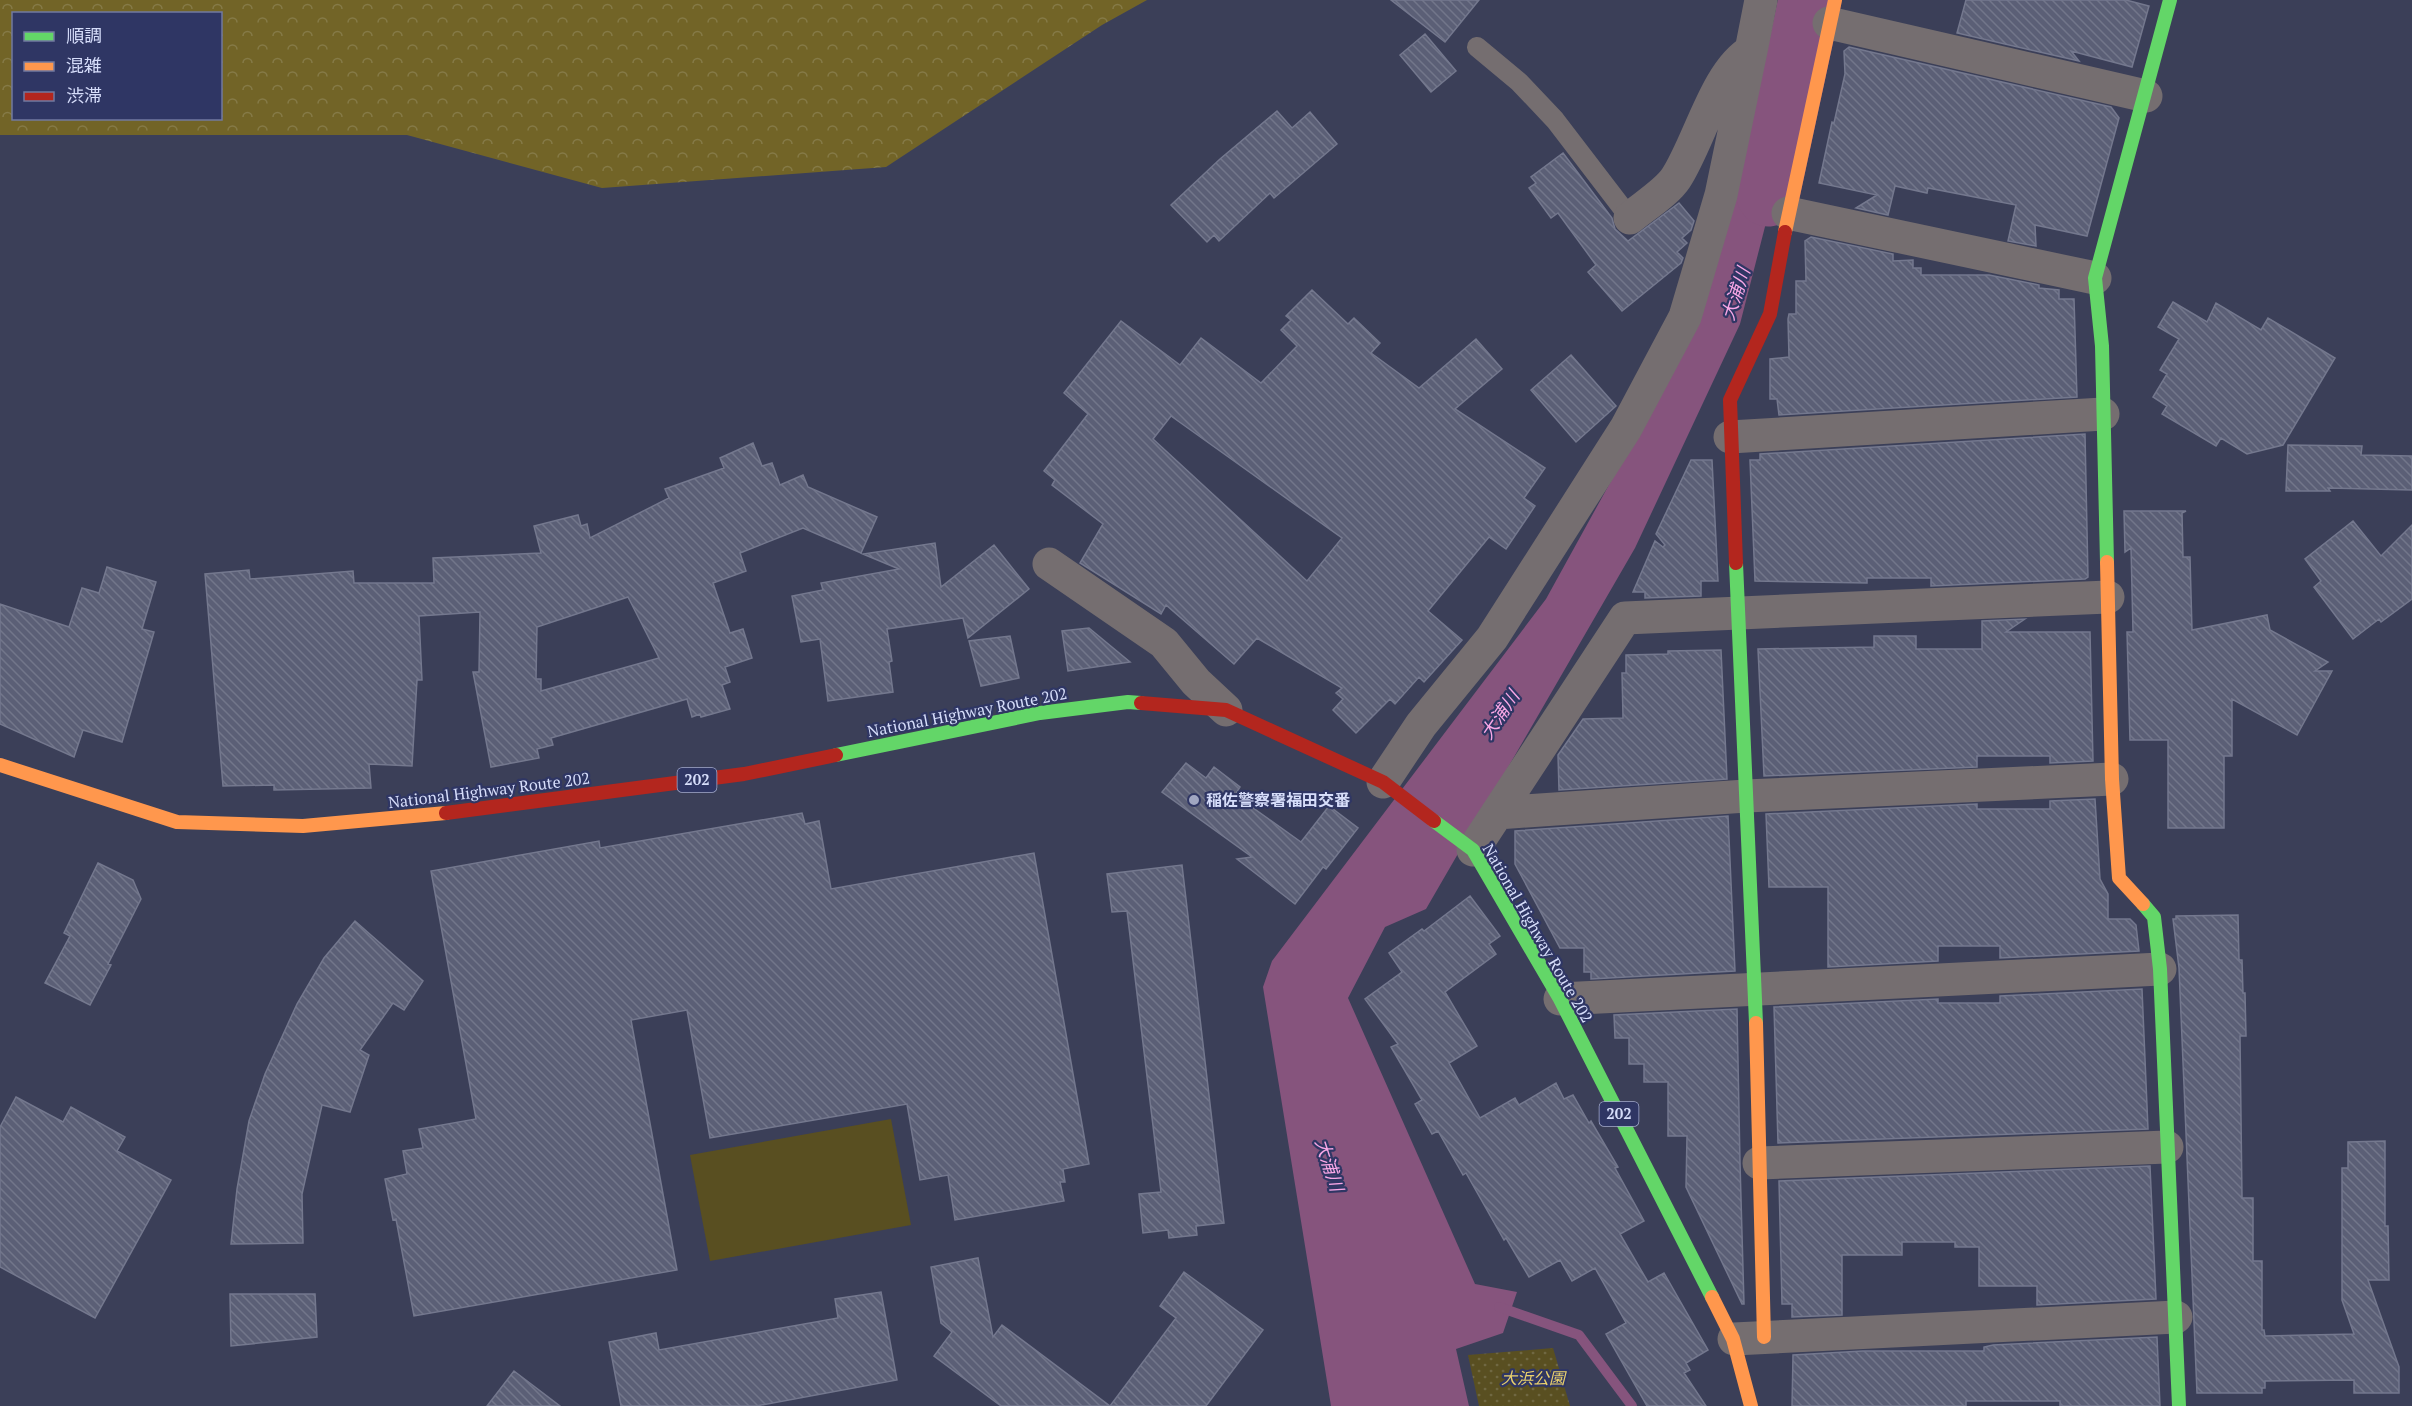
<svg xmlns="http://www.w3.org/2000/svg" width="2412" height="1406" viewBox="0 0 2412 1406" font-family="'PT Serif','Noto Sans JP',serif">
	<defs>
		<pattern id="forest-crowns" width="20" height="18" patternUnits="userSpaceOnUse" patternTransform="scale(1.5)"><rect width="20" height="18" fill="#726427"/><path d="M2 6a3 3 0 1 1 6 0M12 15a3 3 0 1 1 6 0" fill="none" stroke="#857a47"/></pattern>
		<pattern id="park-dots" width="8" height="8" patternUnits="userSpaceOnUse" patternTransform="scale(1.5)"><rect width="8" height="8" fill="#594f21"/><path d="M2 2h.1M6 6h.1" fill="none" stroke="#706842" stroke-width="1.8" stroke-linecap="round"/></pattern>
		<pattern id="building-back-hatch" width="6" height="6" patternUnits="userSpaceOnUse" patternTransform="scale(1.5)"><rect width="6" height="6" fill="#5b5f76"/><path d="M-1 5l2 2M0 0l6 6M5-1l2 2" fill="none" stroke="#72768a"/></pattern>
	</defs>
	<rect width="100%" height="100%" fill="#3b3f58"/>
	<path fill="url(#forest-crowns)" fill-rule="evenodd" d="M0 0H1147L1102 25 886 167 602 188 407 135H0ZM14 14H220V118H14Z"/>
	<path fill="url(#park-dots)" d="M1553 1348 1570 1406H1479L1468 1355Z"/>
	<path fill="#594f21" d="M891 1119 911 1225 710 1261 690 1155Z"/>
	<path fill="#86547d" d="M1752 105 1795 110 1740 324 1635 548 1426 909 1385 927 1348 998 1475 1284 1517 1292 1503 1333 1456 1349 1469 1406H1331L1263 987 1272 961 1546 599 1632 443Z"/>
	<g fill="none" stroke-linecap="round" stroke-linejoin="round">
		<path stroke="#86547d" stroke-width="10" d="M1499 1307 1579 1335 1632 1406"/>
		<path stroke="#86547d" stroke-width="63" d="M1768 195 1810 0"/>
	</g>
	<path fill="url(#building-back-hatch)" stroke="#74788e" stroke-width="1.5" fill-rule="evenodd" d="M1391 0H1479L1445 42Z
		M1966 0H2126L2149 6 2132 67 2071 51 2079 61 1957 33Z
		M1425 34 1456 71 1431 92 1400 55Z
		M1849 47 2111 107 2119 118 2087 236 2035 225 2036 246 2008 241 2016 205 1928 188 1927 193 1895 186 1888 215 1856 208 1877 195 1819 183 1832 122 1834 123 1845 74 1844 51Z
		M1277 111 1292 128 1310 112 1337 144 1274 198 1270 193 1219 241 1214 235 1207 242 1171 205 1220 159Z
		M1563 153 1612 218 1615 229 1628 241 1679 203 1694 221 1691 230 1682 238 1687 243 1677 252 1683 258 1681 263 1622 311 1588 272 1596 265 1558 213 1551 218 1529 188 1536 183 1531 177Z
		M1811 237 1893 254V261L1913 260V268H1921V275H1989L2039 285V288L2059 290V299H2074L2077 397 1779 415 1777 399H1770V359L1789 357 1788 319 1789 314H1796V281H1806L1805 241Z
		M1312 290 1348 324 1354 318 1380 343 1371 353 1419 388 1476 339 1502 369 1455 409 1545 468 1524 498 1535 506 1506 549 1489 537 1428 611 1462 640 1424 682 1419 677 1395 704 1390 699 1356 733 1333 710 1343 699 1336 693 1342 688 1257 638 1234 664 1166 605 1161 614 1080 563 1103 524 1052 485 1055 480 1044 471 1088 414 1064 393 1121 321 1180 365 1201 338 1261 383 1297 346 1281 330 1291 320 1286 316ZM1171 416 1342 538 1307 581 1153 439Z
		M2173 302 2207 322 2216 303 2261 330 2268 318 2335 358 2283 445 2247 454 2221 438 2216 446 2162 414 2167 406 2153 397 2167 374 2160 370 2179 339 2158 327Z
		M1571 355 1616 406 1576 442 1531 390Z
		M2085 434 2088 577 2085 579 1931 586V578H1867V583L1755 581 1750 460H1760V454Z
		M753 443 762 466 772 463 780 485 803 475 808 487 877 517 861 553 803 528 740 553 746 571 713 583 730 633 743 629 752 658 725 667 730 682 722 685 730 709 701 717 700 714 692 717 687 699 551 738 553 745 537 749 539 758 491 767 473 672H479L480 612 419 616 422 680H417L412 766 369 764 371 788 274 790V785L223 786 205 574 249 570 250 579 353 571 354 583H434L433 558 541 553 534 526 578 515 581 526 587 524 590 538 669 498 665 489 724 468 720 458ZM628 597 659 658 541 691V679H536L537 627Z
		M2288 445 2362 446 2361 455 2412 456V490L2328 488 2330 491H2286Z
		M1691 460H1712L1718 581H1701V596L1645 598V592H1633L1655 541 1663 547 1665 545 1656 534Z
		M2124 511H2186L2182 513 2183 557H2190L2192 630 2267 615 2270 630 2328 662 2315 671H2332L2297 735 2232 699V756H2224V828H2168V740H2130L2127 632H2133L2131 548 2125 552Z
		M2353 521 2381 556 2412 525V599L2381 622 2379 619 2353 639 2314 587 2321 581 2305 559Z
		M935 543 941 587 994 545 1029 589 968 638 963 618 887 629 892 661 889 662 893 692 828 701 820 639 801 642 792 596 823 590 821 583 899 569 863 554Z
		M107 567 156 582 142 629 154 632 122 742 83 730 74 757 0 724V604L69 627 82 588 99 593Z
		M2025 619 2006 632H2090L2093 761 2050 763V756H1977V767L1764 776 1758 649 1874 647V636H1916V649H1982V621Z
		M1089 628 1130 662 1068 671 1062 631Z
		M1010 636 1019 678 981 686 969 641Z
		M1721 650 1727 779 1559 790 1558 755 1583 719 1623 718 1622 673H1626V655L1668 654V651Z
		M1186 763 1206 778 1214 767 1240 787 1235 795 1301 842 1329 806 1358 828 1326 869 1323 867 1295 904 1237 859 1252 857 1162 792Z
		M2095 799 2100 879 2108 894V919H2130L2136 925 2139 951 2000 958V946H1938V961L1828 967V887H1769L1766 814 1977 804V809H2050V801Z
		M802 813 805 824 819 821 831 889 1034 853 1089 1164 1063 1169 1065 1182H1060L1064 1201 955 1220 948 1175 920 1180 907 1104 710 1138 687 1010 631 1020 677 1270 414 1316 396 1219 393 1220 385 1179 407 1174 403 1151 423 1148 419 1129 476 1119 431 871 599 841 600 848Z
		M1728 816 1735 971 1591 979V972H1584V948H1560L1515 864V831Z
		M98 863 133 880 141 899 108 964 111 965 90 1005 45 983 70 936 64 933Z
		M1182 865 1224 1223 1196 1226 1197 1235 1169 1238 1168 1230 1143 1233 1139 1194 1161 1192 1127 911 1112 912 1107 874Z
		M1470 896 1500 936 1489 944 1496 954 1445 992 1477 1046 1449 1063 1480 1118 1515 1098 1519 1105 1556 1083 1564 1099 1573 1095 1589 1123 1591 1121 1618 1167 1615 1168 1644 1221 1620 1234 1648 1282 1664 1273 1708 1350 1686 1363 1690 1370 1684 1373 1706 1406H1647L1606 1334 1626 1323 1595 1268 1572 1281 1560 1260 1529 1277 1506 1238 1504 1240 1466 1173 1463 1175 1438 1131 1432 1134 1415 1104 1422 1100 1391 1047 1398 1044 1365 999 1402 972 1389 953 1422 929 1424 931Z
		M2238 915 2239 960H2242L2243 993H2245L2246 1036H2240L2242 1198H2253V1261H2262V1330H2264L2265 1336 2354 1334 2342 1300V1168H2348V1142L2385 1141V1226H2388L2389 1280H2368L2399 1367V1393H2354V1380L2265 1381V1388H2262V1393H2197L2179 968 2173 919H2176V916Z
		M355 921 423 981 404 1010 393 1003 360 1050 369 1055 350 1112 322 1105 302 1194 303 1243 231 1244 237 1189 249 1121 265 1074 297 1004 324 958Z
		M2142 989 2148 1129 1778 1143 1774 1007 1938 999V1003H2000V996Z
		M1737 1009 1740 1163 1744 1304H1742L1686 1187 1687 1136H1668V1082H1644V1064H1629V1038H1615L1614 1015Z
		M16 1097 63 1122 71 1107 125 1137 117 1151 171 1180 95 1318 0 1267V1127Z
		M2150 1166 2156 1299 2037 1305V1286H1979V1247H1955V1242H1902V1255H1842V1315L1792 1317V1304H1782L1779 1181Z
		M978 1258 993 1337 1002 1325 1110 1406H1001L934 1356 952 1332 941 1323 931 1267Z
		M1184 1272 1263 1330 1206 1406H1110L1176 1318 1160 1306Z
		M881 1292 897 1380 756 1406H621L609 1342 656 1333 659 1350 838 1318 835 1299Z
		M230 1294H315L317 1337 231 1346Z
		M2157 1337 2160 1406H2060V1401H1966V1406H1792L1793 1355 1863 1351H1984V1347L1993 1345Z
		M514 1371 560 1406H487Z"/>
	<g fill="none" stroke-linecap="round" stroke-linejoin="round">
		<path stroke="#756e70" stroke-width="20" d="M1477 47 1519 82 1555 120 1630 218"/>
		<path stroke="#756e70" stroke-width="33" d="M1829 23 2146 96
			M1788 213 2095 278
			M1630 218C1643 207 1667 192 1676 178 1699 143 1716 71 1751 51L1761 0
			M1730 437 2103 414
			M1049 564 1164 643 1196 682 1226 710
			M1383 782 1421 725 1492 638 1626 428 1685 317 1721 195 1751 51
			M1497 813 1746 796 2112 779
			M1473 850 1625 618 2108 597
			M1560 999 2160 969
			M1759 1163 2167 1147
			M1734 1339 2176 1317"/>
		<path stroke="#63d668" stroke-width="14" d="M2107 562 2102 346 2095 278 2170 0
			M1736 563 1756 1023
			M836 755 1040 713 1128 702 1141 703
			M1434 821 1473 850 1560 999 1712 1297
			M2143 904 2154 917 2160 969 2179 1406"/>
		<path stroke="#ff974d" stroke-width="14" d="M1785 232 1835 0
			M2107 562 2112 779 2119 878 2143 904
			M0 765 177 822 303 826 446 813
			M1756 1023 1764 1337
			M1712 1297 1733 1339 1751 1406"/>
		<path stroke="#b3261e" stroke-width="14" d="M1736 563 1730 400 1770 314 1785 232
			M1141 703 1226 710 1383 782 1434 821
			M446 813 744 774 836 755"/>
	</g>
	<circle fill="#a0a6c1" stroke="#2f3664" stroke-width="2" cx="1194" cy="800" r="6"/>
	<g text-anchor="middle" stroke-width="4.5" stroke-linejoin="round" paint-order="stroke">
		<g fill="#2f3664" stroke="#a4abcd" stroke-width="1.5">
			<rect x="677.5" y="768" width="39" height="24" rx="4.5"/>
			<rect x="1599.5" y="1102" width="39" height="24" rx="4.5"/>
		</g>
		<g font-size="15" font-weight="bold" fill="#d6ddfa">
			<text x="697" y="785">202</text>
			<text x="1619" y="1119">202</text>
		</g>
		<g font-size="16" fill="#d6ddfa" stroke="#2f3664">
			<text transform="translate(967 712) rotate(-11)" y="6">National Highway Route 202</text>
			<text transform="translate(489 790) rotate(-7)" y="6">National Highway Route 202</text>
			<text transform="translate(1538 933) rotate(60)" y="6">National Highway Route 202</text>
		</g>
		<g font-size="16" font-weight="bold" fill="#d6ddfa" stroke="#2f3664" text-anchor="start">
			<text x="1206" y="806">稲佐警察署福田交番</text>
		</g>
		<g font-size="16" font-style="italic" fill="#ead16c" stroke="#2f3664">
			<text x="1533" y="1384">大浜公園</text>
		</g>
		<g font-size="18" font-style="italic" fill="#f9a7e6" stroke="#2f3664">
			<text transform="translate(1736 294) rotate(-72)" y="6">大浦川</text>
			<text transform="translate(1500 715) rotate(-56)" y="6">大浦川</text>
			<text transform="translate(1329 1165) rotate(72)" y="6">大浦川</text>
		</g>
	</g>
	<rect x="12" y="12" width="210" height="108" fill="#2f3664" stroke="#7279a0" stroke-width="1.5"/>
	<rect x="24" y="32" width="30" height="9" fill="#63d668" stroke="#7279a0" stroke-width="1.5"/>
	<text x="66" y="42" font-size="18" fill="#d6ddfa">順調</text>
	<rect x="24" y="62" width="30" height="9" fill="#ff974d" stroke="#7279a0" stroke-width="1.5"/>
	<text x="66" y="72" font-size="18" fill="#d6ddfa">混雑</text>
	<rect x="24" y="92" width="30" height="9" fill="#b3261e" stroke="#7279a0" stroke-width="1.5"/>
	<text x="66" y="102" font-size="18" fill="#d6ddfa">渋滞</text>
</svg>
